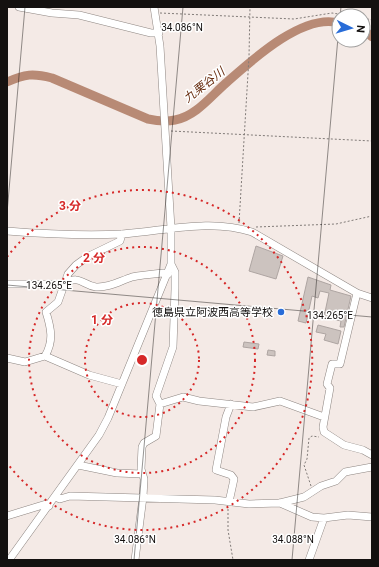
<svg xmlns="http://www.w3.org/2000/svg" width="379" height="567" viewBox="0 0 379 567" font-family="Roboto,'Noto Sans JP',sans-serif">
	<rect width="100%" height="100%" fill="#f4eae6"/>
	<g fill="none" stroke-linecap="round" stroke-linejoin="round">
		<path stroke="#b88a75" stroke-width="9" d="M363 29 372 37
			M7 82C25 74 33 73 52 78L148 119C157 121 166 122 175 120 196 116 211 96 226 83 252 60 303 13 339 23"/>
	</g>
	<path fill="#ccc3bf" stroke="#aea5a2" d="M256 246 283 256 276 279 249 271Z
		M308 277 331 285 330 290 351 296 344 327H340L341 321 324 317 329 293 320 291 318 298 312 296 306 323 298 321Z
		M318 325 341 331 338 344 324 340 326 334 316 332Z
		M244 342 259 344 258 349 243 347Z
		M268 350 275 351V356L267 355Z"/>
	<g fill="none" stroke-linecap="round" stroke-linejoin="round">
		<g stroke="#8e8682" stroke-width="8">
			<path id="minor" d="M19 7 52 13 79 15 151 33H159
				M7 231C45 234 84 236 122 234 166 231 210 218 252 232L357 293 372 298
				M7 284H64C80 274 82 285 96 287 109 288 120 281 132 277 142 275 153 274 163 273L168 274
				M357 293 340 364H332L327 384 330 388 323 427 324 432 344 445 363 450 372 455
				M45 356C54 341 51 328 46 312L58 302 68 274 76 265 87 257 120 241 122 234
				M7 358 25 362 45 356 89 375 122 384
				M160 404 183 397 199 401 253 407 280 401 324 417
				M78 465 117 473 142 474
				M55 497 60 499 70 496 215 500 249 504 280 503 304 497 321 486 336 481 345 472 372 467
				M229 502 234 479 231 475 216 470 226 417 231 404
				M280 503 312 517 324 518 348 515 372 517
				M7 516 46 504 49 506
				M9 560 99 435 108 418 171 264V228L160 46 154 7
				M135 560 143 497 144 479 141 469 142 447 144 443 156 436 160 404 156 396 173 347 175 289V272L171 264
				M309 560 324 518"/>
		</g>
		<path stroke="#817b78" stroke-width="1" stroke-dasharray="2 2" stroke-linecap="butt" d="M160 13 294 19 332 13 351 16
			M363 18 372 20
			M171 131 372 141
			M239 223 249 57 250 7
			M256 227 336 224 372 216
			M311 486 304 465 307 459 309 438 312 436 319 437
			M228 509V530L233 560"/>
		<use href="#minor" stroke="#fff" stroke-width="7"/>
	</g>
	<path fill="none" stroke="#141110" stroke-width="1" stroke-opacity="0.45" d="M340 16 341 7M7 213 25 7M7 285 372 317M134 560 183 7M292 560 339 26"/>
	<g fill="none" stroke="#d62828" stroke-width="2" stroke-dasharray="2 4">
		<circle cx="142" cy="360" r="57"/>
		<circle cx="142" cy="360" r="113"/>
		<path d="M7 257A170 170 0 1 1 7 463"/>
	</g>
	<circle fill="#286cd8" stroke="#fff" stroke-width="1.5" cx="281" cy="312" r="4"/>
	<g text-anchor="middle" stroke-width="3" stroke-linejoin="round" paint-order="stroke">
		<g font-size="11" fill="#141110" stroke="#fff" text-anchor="end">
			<text x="273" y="316">徳島県立阿波西高等学校</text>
		</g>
		<g font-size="12" font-style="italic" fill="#692e11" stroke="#fff">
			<text transform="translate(204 85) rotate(-38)" y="4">九栗谷川</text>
		</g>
	</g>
	<g font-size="10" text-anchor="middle" fill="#141110" stroke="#fff" stroke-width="3" stroke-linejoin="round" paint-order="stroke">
		<text x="182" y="31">34.086°N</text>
		<text x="49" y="289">134.265°E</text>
		<text x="330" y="319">134.265°E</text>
		<text x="135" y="543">34.086°N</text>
		<text x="293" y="543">34.088°N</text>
	</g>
	<circle cx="142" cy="360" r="6" fill="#d62828" stroke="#fff" stroke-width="2"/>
	<g font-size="12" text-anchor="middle" font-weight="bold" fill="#d62828" stroke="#fff" stroke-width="3" stroke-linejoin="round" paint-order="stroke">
		<text x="70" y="210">3 分</text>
		<text x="94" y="262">2 分</text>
		<text x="102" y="324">1 分</text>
	</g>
	<rect width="379" height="567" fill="none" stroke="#141110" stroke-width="16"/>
	<g transform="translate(351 28) rotate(95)"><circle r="19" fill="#ffffff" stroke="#a1a09f"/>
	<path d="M0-3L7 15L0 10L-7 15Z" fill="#286cd8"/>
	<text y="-6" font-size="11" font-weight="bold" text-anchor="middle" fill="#141110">N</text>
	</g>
</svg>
